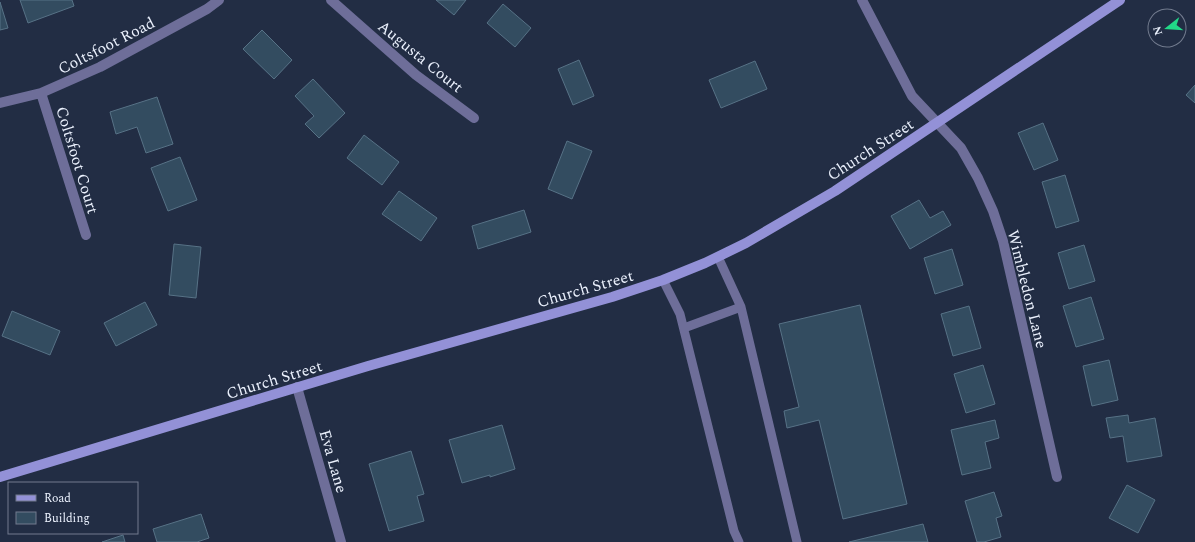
<svg xmlns="http://www.w3.org/2000/svg" width="1195" height="542" viewBox="0 0 1195 542" font-family="Spectral,serif">
	<rect width="100%" height="100%" fill="#222d44"/>
	<path fill="#334c60" stroke="#577286" d="M20 0H72L74 6 28 23Z
		M436 0H466L454 15Z
		M0 2 8 28 0 30Z
		M503 4 531 28 515 47 487 23Z
		M262 30 292 60 274 79 243 49Z
		M579 60 594 96 573 105 558 69Z
		M755 61 767 89 721 108 709 80Z
		M313 79 345 113 319 138 305 124 314 116 295 96Z
		M1195 85V103L1186 95Z
		M157 97 173 144 146 153 137 127 116 134 110 112Z
		M1043 123 1058 160 1034 170 1018 133Z
		M364 135 399 162 382 185 347 158Z
		M567 141 592 151 572 199 548 189Z
		M180 157 197 200 168 211 151 168Z
		M1065 175 1079 221 1056 228 1042 182Z
		M399 191 437 218 421 241 382 214Z
		M919 200 930 218 943 211 951 225 910 249 891 216Z
		M524 210 531 232 478 249 472 226Z
		M174 244 201 247 196 298 169 295Z
		M1084 245 1095 281 1069 289 1058 253Z
		M952 249 963 285 935 294 924 258Z
		M1091 297 1104 339 1076 347 1063 306Z
		M145 302 157 325 116 346 104 323Z
		M860 305 907 504 843 519 819 420 787 428 784 411 799 407 779 324Z
		M969 306 981 348 953 356 941 314Z
		M12 311 60 331 50 355 2 336Z
		M1109 360 1118 400 1092 406 1083 366Z
		M983 365 995 404 966 413 954 374Z
		M1128 415 1129 423 1155 418 1162 456 1127 462 1123 436 1110 438 1106 418Z
		M995 420 999 438 985 442 991 468 962 475 951 430Z
		M502 425 515 469 490 477V475L462 483 449 440Z
		M411 451 424 494 417 496 424 521 389 531 369 464Z
		M1127 485 1155 500 1138 533 1109 518Z
		M994 492 1002 516 996 518 1001 537 984 542H977L965 501Z
		M201 514 209 538 197 542H157L153 529Z
		M923 524 928 542H849Z
		M123 535 125 542H102Z"/>
	<g fill="none" stroke-linecap="round" stroke-linejoin="round">
		<path stroke="#6e6e99" stroke-width="9" d="M718 257 741 307
			M663 280 680 314 734 531 739 542
			M684 328 741 307 797 542"/>
		<path stroke="#6e6e99" stroke-width="10" d="M331 0 416 75 474 118
			M862 0 912 96 961 148 978 178 993 211 1003 241 1057 477
			M41 93 86 235
			M0 103 41 93 100 67 207 9 219 0
			M297 387 341 542"/>
		<path stroke="#9391d7" stroke-width="10" d="M0 477 368 366 612 297 663 280 705 263 746 243 835 191 1120 0"/>
	</g>
	<g text-anchor="middle" stroke-width="3" stroke-linejoin="round" paint-order="stroke">
		<g font-size="16" fill="#ebf1fd" stroke="#222d44">
			<text transform="translate(106 45) rotate(-27)" y="6">Coltsfoot Road</text>
			<text transform="translate(421 56) rotate(39)" y="6">Augusta Court</text>
			<text transform="translate(870 149) rotate(-33)" y="6">Church Street</text>
			<text transform="translate(78 160) rotate(73)" y="6">Coltsfoot Court</text>
			<text transform="translate(585 288) rotate(-16)" y="6">Church Street</text>
			<text transform="translate(1028 289) rotate(76)" y="6">Wimbledon Lane</text>
			<text transform="translate(274 379) rotate(-17)" y="6">Church Street</text>
			<text transform="translate(334 461) rotate(74)" y="6">Eva Lane</text>
		</g>
	</g>
	<rect x="8" y="482" width="130" height="52" fill="#222d44" stroke="#727b8e"/>
	<rect x="16" y="495" width="20" height="6" fill="#9391d7" stroke="#727b8e"/>
	<text x="44" y="502" font-size="12" fill="#ebf1fd">Road</text>
	<rect x="16" y="512" width="20" height="12" fill="#334c60" stroke="#727b8e"/>
	<text x="44" y="522" font-size="12" fill="#ebf1fd">Building</text>
	<g transform="translate(1167 28) rotate(253)"><circle r="19" fill="#222d44" stroke="#727b8e"/>
	<path d="M0-3L7 15L0 10L-7 15Z" fill="#22d887"/>
	<text y="-6" font-size="11" font-weight="bold" text-anchor="middle" fill="#ebf1fd">N</text>
	</g>
</svg>
